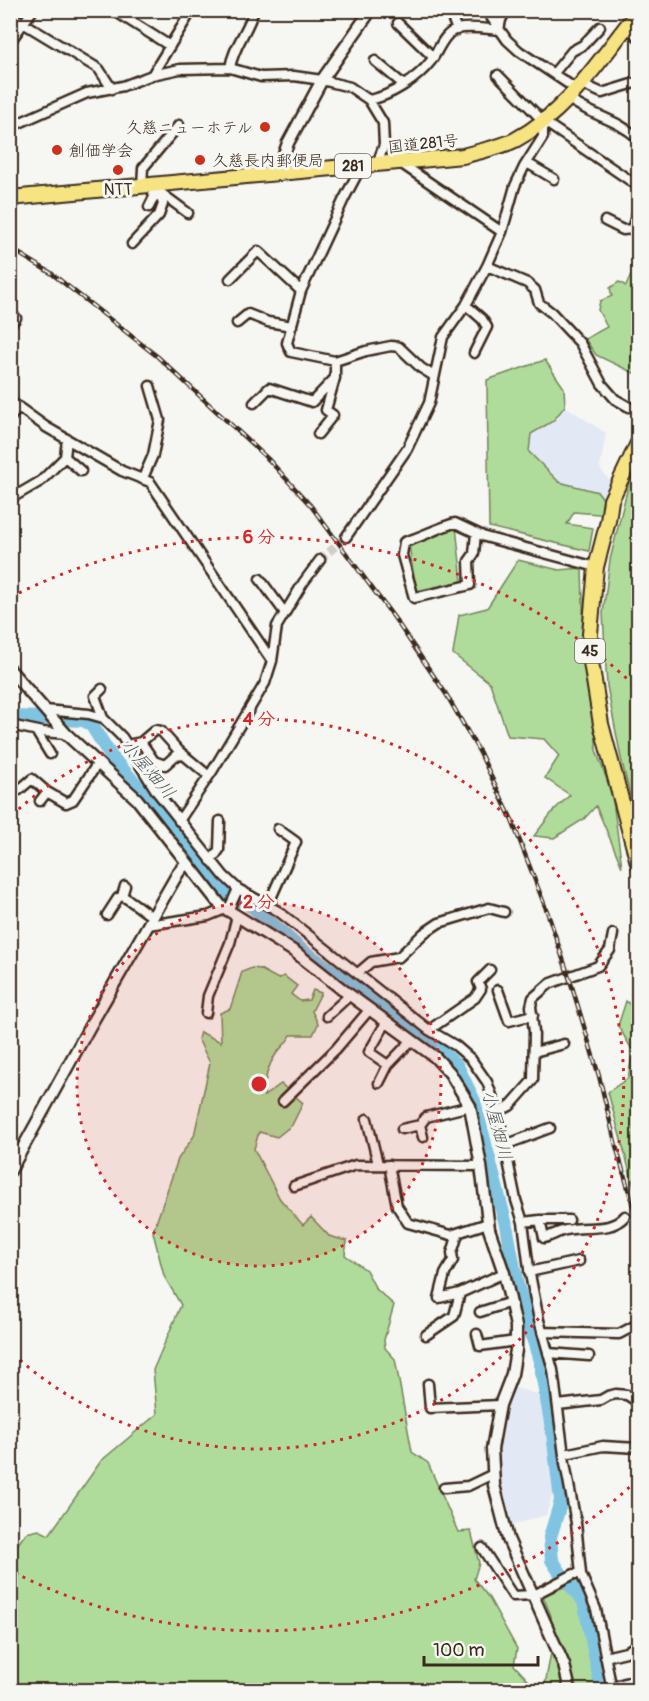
<svg xmlns="http://www.w3.org/2000/svg" width="649" height="1701" viewBox="0 0 649 1701" font-family="Pangolin,'Klee One',sans-serif">
	<rect width="100%" height="100%" fill="#f6f6f2"/>
	<filter id="ink" filterUnits="userSpaceOnUse"><feTurbulence type="fractalNoise" baseFrequency=".0167" numOctaves="2"/><feDisplacementMap in="SourceGraphic" scale="12" xChannelSelector="R" yChannelSelector="G"/><feConvolveMatrix kernelMatrix="1 2 1 2 8 2 1 2 1" color-interpolation-filters="sRGB"/></filter>
	<g filter="url(#ink)">
		<path fill="#e3e9f4" d="M565 406 606 433 600 468 611 483 604 500 598 492 559 482 529 452 531 434 553 421Z
			M513 1387 540 1395 554 1490 546 1515 512 1525 497 1462 502 1415Z"/>
		<path fill="#afdc9a" stroke="#75835c" stroke-width="1.5" d="M632 273 638 274V375L596 355 585 339 607 327 598 310 600 301 612 296 610 288 619 282 626 286Z
			M545 360 564 388 565 406 553 421 531 434 529 452 559 482 598 492 609 507 599 514 574 512 567 524 593 528 589 551 489 527 487 380Z
			M630 478H638V828L621 758 607 686 603 613 610 560Z
			M456 527 462 581 416 591 409 544Z
			M518 560 559 570 582 568 585 678 596 717V750L612 794 622 867 596 806 584 819 554 838 534 836 554 810 570 795 545 778 559 756 544 739 508 736 490 683 453 654 459 615 487 608Z
			M252 968 260 969 278 979 284 976 297 986 291 994 300 1001 309 1000 313 990 321 993 312 1011 318 1024 313 1035H291C287 1043 281 1047 276 1054 267 1067 264 1081 264 1096L281 1084 303 1103 292 1125 277 1137 259 1132 254 1149 280 1199 303 1225 311 1217 329 1236 347 1241 345 1255 366 1270 376 1289 394 1305 384 1340 385 1348 395 1359 412 1452 428 1463 458 1532 471 1531 479 1563 474 1579 489 1598 517 1649 514 1665 537 1690H11V1580L20 1575 12 1552 26 1533 39 1530 49 1535 101 1461 157 1414 153 1370 181 1305 164 1276 153 1232 178 1159 194 1136 210 1063 198 1039 200 1032 221 1042 220 1013 230 1009 242 972Z
			M626 1001 638 1012V1202L608 1092 628 1078 633 1051 618 1026Z
			M564 1587 580 1604 608 1690H544L551 1653V1616L543 1596Z"/>
		<g fill="none" stroke-linecap="round" stroke-linejoin="round">
			<path stroke="#81c4e2" stroke-width="14" d="M10 714 17 717 83 720 91 724 112 758 172 824 218 890 253 907 300 949 366 994 427 1039 457 1066 474 1101 506 1225 517 1285 540 1361 553 1434 561 1501 550 1537 552 1560 561 1574 584 1601 602 1690"/>
			<path stroke="#d1cdc8" stroke-width="8" stroke-dasharray="8 4" stroke-linecap="butt" d="M320 560 346 537"/>
			<g stroke="#3b2a1e" stroke-width="13">
				<path id="minor" d="M113 10 170 46
					M449 10 457 30
					M486 10 507 40 519 51 576 89
					M10 20H18L99 69 112 89
					M398 23 433 57
					M626 27 638 37
					M499 30 501 20 506 10
					M10 42 33 10
					M375 61 404 85
					M230 68C233 47 248 31 254 10
					M554 73 572 51 583 45 600 27
					M152 75 192 10
					M498 75 543 121 638 186
					M582 84 602 93 638 82
					M569 99C592 116 615 118 638 138
					M369 100C391 96 417 79 431 61 439 50 443 34 457 29 470 26 486 29 499 30
					M10 128 19 123 87 93 123 86 152 75 180 69 230 68 261 77 294 76 322 80 350 87 369 100 383 123 384 145 377 164
					M399 162 502 232
					M527 163 554 179
					M362 165 344 199 301 291 287 343 291 352 335 361 366 351 391 346 399 347 421 368 434 376
					M142 186 143 168 179 125
					M161 193 188 213
					M149 207 154 197 151 185
					M605 221 623 230 632 229 638 210
					M132 244 159 215 163 204 159 192
					M487 266 527 283 535 290 539 303 552 313 580 343 602 384 615 399 629 407
					M230 279 258 251 301 291
					M466 305 482 319 487 327 474 353
					M237 323 248 314 268 322 292 326
					M10 325 16 318
					M10 401 46 427 122 471 150 482 272 661
					M254 403 269 388 312 402 335 378V361
					M10 418 19 407
					M318 434 333 415 326 410 335 378
					M65 457 81 471
					M143 478 153 455 160 420 150 386
					M10 499 41 481 65 457 67 439
					M476 533 474 554 469 561 470 585 414 598 402 555 404 542C422 537 437 528 455 523L485 537 596 567
					M346 537 407 449 429 403 443 337 466 305 487 266 502 232 515 186 524 167 543 137V121
					M260 579 285 613
					M102 689 95 696 103 718
					M45 710 89 714 103 718 122 737 157 792 224 876 238 889 278 911 429 1030 456 1046 471 1059 487 1082 498 1112 516 1200 523 1222 529 1269 539 1320 553 1370 565 1463 576 1523 581 1574 596 1609 612 1690
					M10 725 43 732 66 734
					M36 731 50 754
					M141 742 154 761 165 765 175 756 184 755
					M127 745 141 742 155 730 161 731 179 751 209 776
					M19 790 32 779 47 792 66 803 73 800 98 763
					M40 801 47 792
					M179 821 213 770 265 683 272 661 277 626 303 583 320 560
					M211 861 219 850 220 821
					M125 886 122 896C134 902 141 910 153 917
					M268 905 296 842 278 829
					M228 911 238 889
					M107 915 118 898 122 896
					M148 925 208 916 225 909
					M358 973 371 962 399 957 424 933 439 923 489 908 504 912
					M498 990 509 1021 533 1015
					M206 1013 208 996 230 943 237 916
					M327 1016 350 995
					M387 1021 369 1052 388 1065
					M429 1030 475 998 481 989 478 982 490 970
					M534 1052 564 1044
					M379 1083 388 1065 412 1040
					M283 1101 336 1049 370 1009
					M498 1112 510 1106 533 1080 534 1032 531 1006 533 998 549 984 598 966 610 950 613 934
					M367 1119 378 1164
					M402 1129 420 1125
					M423 1137 420 1125 426 1117 470 1106
					M505 1145 550 1128
					M389 1165 397 1206 408 1223 451 1235 488 1223
					M294 1186 356 1165 481 1166
					M540 1220H569
					M523 1222 540 1220 544 1238C552 1236 559 1231 566 1230 586 1225 611 1233 625 1216
					M458 1234 452 1253 453 1260 445 1274 439 1298 460 1293
					M529 1272 579 1261
					M480 1312 511 1302
					M542 1332 619 1334 638 1324
					M477 1334 480 1346 516 1341
					M426 1335 454 1316 460 1293 504 1273
					M548 1353 589 1356
					M428 1384 430 1408 500 1405
					M558 1405 601 1400 608 1396 616 1394 627 1395 636 1401 638 1408
					M565 1454 603 1446 638 1448
					M444 1488 468 1486 493 1474
					M482 1548 513 1596 534 1595 574 1574H581
					M605 1657 626 1652 638 1644
					M612 1687 638 1679"/>
			</g>
			<g stroke="#3b2a1e" stroke-width="15">
				<path id="tertiary" d="M280 173 281 163 288 143 322 80 371 10
					M10 670 66 734 137 799 221 906 295 952 343 990 435 1057 450 1073 470 1106 481 1166 489 1229 504 1273 516 1326V1350L512 1374 500 1405 492 1449 494 1485 508 1539 564 1665 570 1690
					M10 1171 90 1026 178 873 186 863"/>
			</g>
			<g stroke="#3b2a1e" stroke-width="18">
				<path id="trunk" d="M10 198 463 156C479 151 499 148 515 140 569 111 601 57 638 12
					M638 443 611 500 608 521 596 567 590 634 591 662 601 724 638 863"/>
			</g>
			<use href="#minor" stroke="#f6f6f2" stroke-width="8"/>
			<use href="#tertiary" stroke="#f6f6f2" stroke-width="10"/>
			<use href="#trunk" stroke="#f6e381" stroke-width="14"/>
			<g stroke="#3b2a1e" stroke-width="4.5">
				<path id="rail" d="M10 248 51 273 158 357 269 460 311 506 395 619 446 694 480 753 511 818 548 914 570 980 599 1076 616 1146 638 1223"/>
			</g>
			<use href="#rail" stroke="#f6f6f2" stroke-width="2" stroke-dasharray="7" stroke-linecap="butt"/>
		</g>
	</g>
	<circle cx="259" cy="1084" r="182" fill="#d62828" fill-opacity=".12"/>
	<g fill="none" stroke="#d62828" stroke-width="3" stroke-dasharray="3 6">
		<circle cx="259" cy="1084" r="182"/>
		<path d="M12 815A365 365 0 1 1 12 1353"/>
		<path d="M636 1481A547 547 0 0 1 11 1571M11 597A547 547 0 0 1 636 687"/>
	</g>
	<g fill="#c8321e" stroke="#f6f6f2" stroke-width="2">
		<circle cx="265" cy="127" r="6"/>
		<circle cx="57" cy="150" r="6"/>
		<circle cx="200" cy="160" r="6"/>
		<circle cx="118" cy="170" r="6"/>
	</g>
	<g text-anchor="middle" stroke-width="6" stroke-linejoin="round" paint-order="stroke">
		<g fill="#f6f6f2" stroke="#73675e" stroke-width="1.5">
			<rect x="335" y="154" width="36" height="24" rx="4.5"/>
			<rect x="575" y="639" width="30" height="24" rx="4.5"/>
		</g>
		<g font-size="15" font-weight="bold" fill="#3b2a1e">
			<text x="353" y="171">281</text>
			<text x="590" y="656">45</text>
		</g>
		<g font-size="16" fill="#3b2a1e" stroke="#f6f6f2" text-anchor="start">
			<text x="253" y="133" text-anchor="end">久慈ニューホテル</text>
			<text x="69" y="156">創価学会</text>
			<text x="212" y="166">久慈長内郵便局</text>
			<text x="118" y="195" text-anchor="middle">NTT</text>
		</g>
		<g font-size="16" fill="#3b2a1e" stroke="#f6f6f2">
			<text transform="translate(423 143) rotate(-6)" y="6">国道281号</text>
		</g>
		<g font-size="18" font-style="italic" fill="#505859" stroke="#f6f6f2">
			<text transform="translate(148 769) rotate(49)" y="6">小屋畑川</text>
			<text transform="translate(497 1125) rotate(75)" y="6">小屋畑川</text>
		</g>
	</g>
	<circle cx="259" cy="1084" r="9" fill="#d62828" stroke="#f6f6f2" stroke-width="3"/>
	<g font-size="18" text-anchor="middle" font-weight="bold" fill="#d62828" stroke="#f6f6f2" stroke-width="6" stroke-linejoin="round" paint-order="stroke">
		<text x="259" y="543">6 分</text>
		<text x="259" y="725">4 分</text>
		<text x="259" y="908">2 分</text>
	</g>
	<rect width="649" height="1701" fill="none" stroke="#f6f6f2" stroke-width="36"/>
	<rect x="18" y="18" width="613" height="1665" fill="none" stroke="#3b2a1e" stroke-width="2" filter="url(#ink)"/>
	<path d="M424 1656v9h114v-9" fill="none" stroke="#3b2a1e" stroke-width="3"/>
	<text x="433" y="1656" font-size="18" fill="#3b2a1e" stroke="#f6f6f2" stroke-width="4.5" paint-order="stroke">100 m</text>
</svg>
